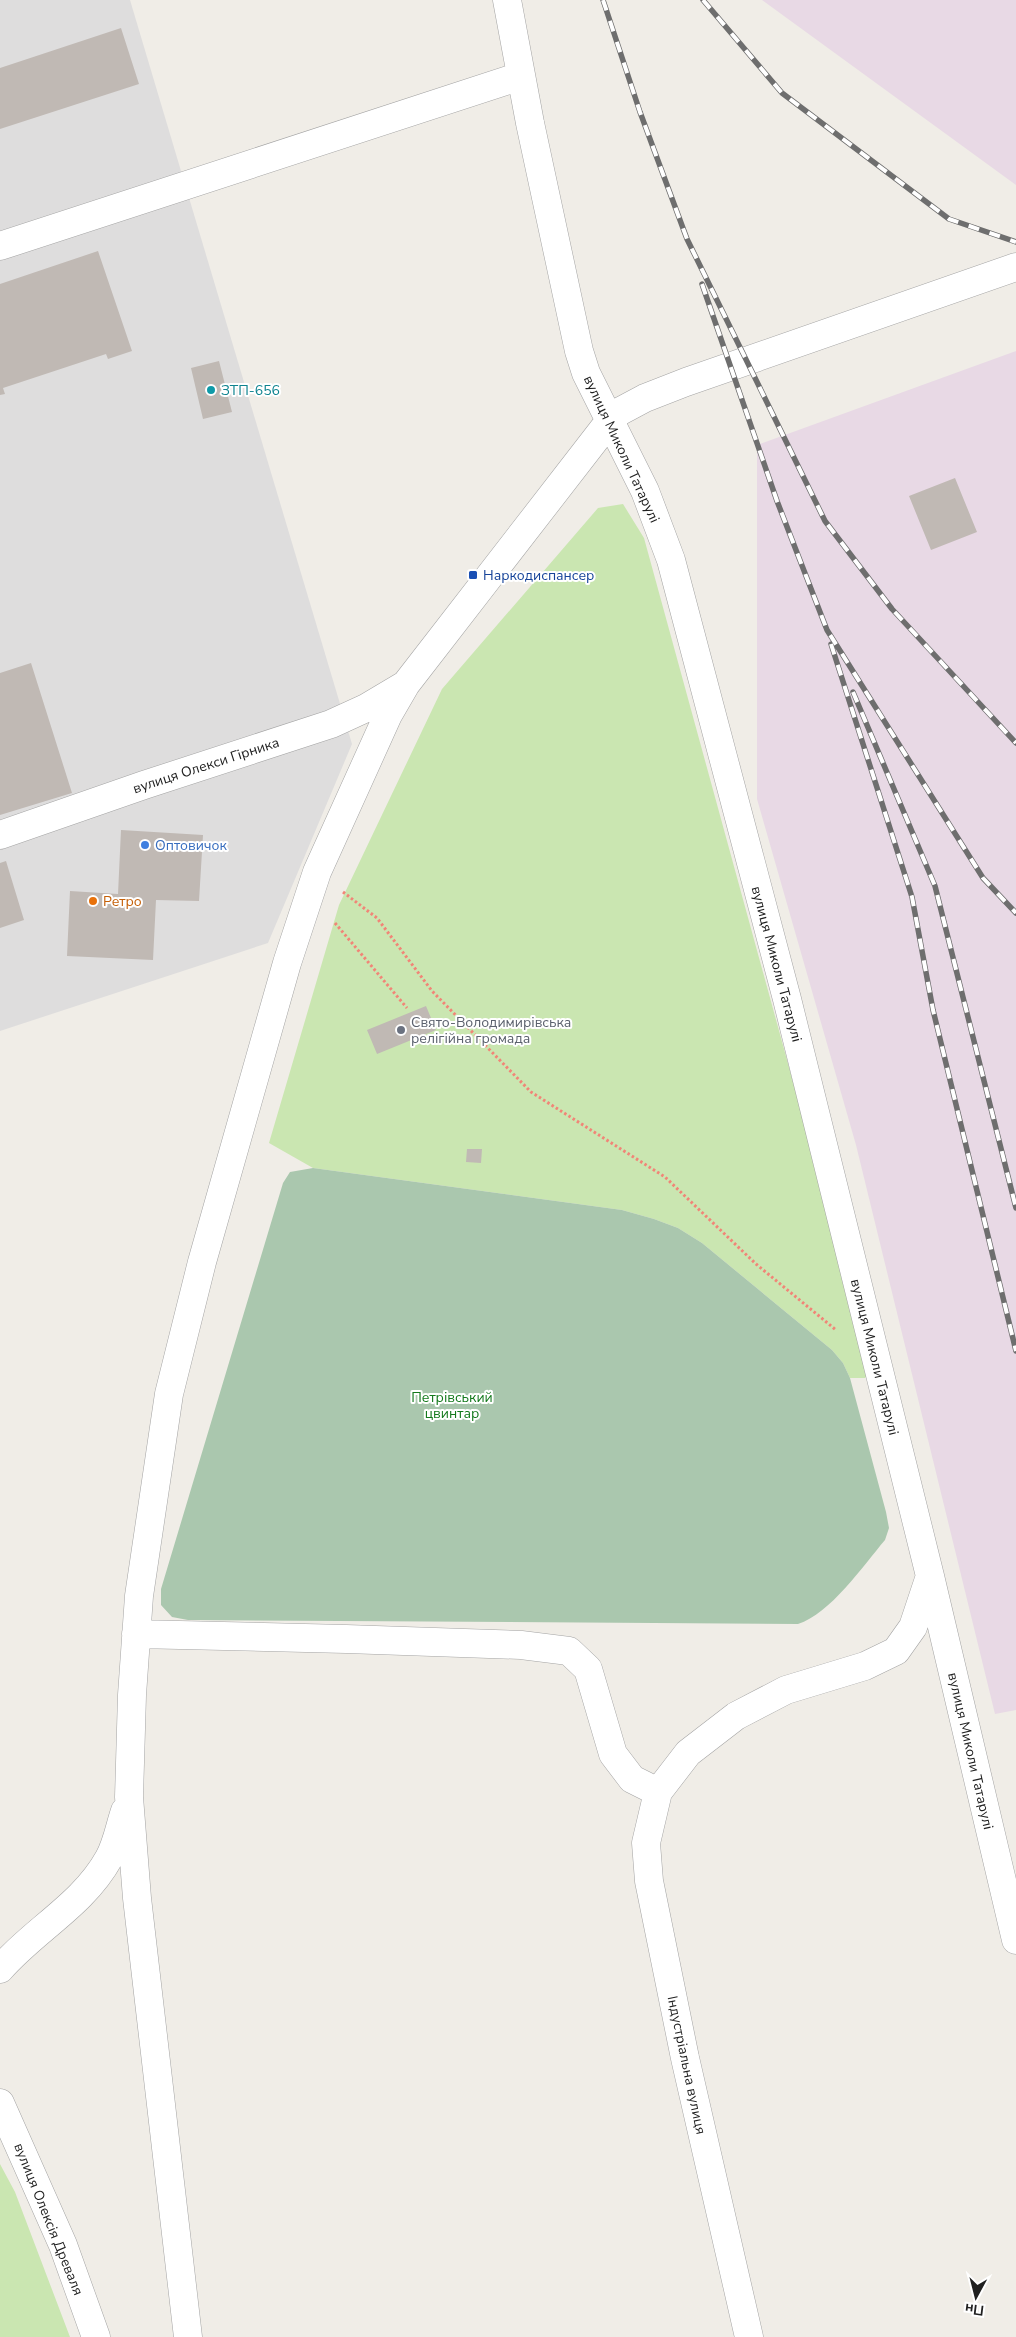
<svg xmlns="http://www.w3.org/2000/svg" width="1016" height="2337" viewBox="0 0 1016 2337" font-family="'Nunito Sans',sans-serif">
	<rect width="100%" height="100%" fill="#f0ede7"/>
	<path fill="#dedddd" d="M0 0H130L352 744 268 943 0 1031Z"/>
	<path fill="#e8d9e5" d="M762 0H1016V185Z
		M1016 351V1710L995 1714 856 1145 757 799V445Z"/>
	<path fill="#cae6b1" d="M623 504 644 538 872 1370 865 1378H850L843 1363 832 1350 702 1243 678 1228 654 1219 622 1210 313 1168 269 1143 339 905 442 689 598 508Z
		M0 2164 15 2192 70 2337H0Z"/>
	<path fill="#aac7ae" d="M313 1168 622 1210 654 1219 678 1228 702 1243 832 1350 843 1363 850 1378 886 1512 889 1528 885 1540C863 1566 830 1614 798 1624L188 1620 172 1617 161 1605V1589L283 1183 290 1172Z"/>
	<path fill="#c0b9b4" d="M121 28 139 84 0 129V68Z
		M98 251 132 351 108 359 106 354 3 388 5 394 0 395V284Z
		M219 361 232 412 203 419 191 368Z
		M955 478 977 532 931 550 909 496Z
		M31 663 72 793 0 815V673Z
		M121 830 203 835 199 901 156 900 153 960 67 956 70 891 118 894Z
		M6 861 24 920 0 928V863Z
		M426 1006 436 1030 377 1054 367 1030Z
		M467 1149H482L481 1163 466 1162Z"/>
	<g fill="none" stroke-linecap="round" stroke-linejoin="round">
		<g stroke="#a4a4a4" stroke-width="29">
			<path id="minor" d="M507 0 530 123 579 351 586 373 645 491 671 560 787 999 930 1576 1016 1940
				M0 246 521 76
				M0 835 144 785 331 724 366 708 403 686
				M136 1634 346 1639 521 1645 569 1651 588 1669 613 1754 632 1779 658 1792
				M0 1969C35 1929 83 1905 109 1858 117 1844 120 1825 125 1811
				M0 2103 63 2245 96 2337
				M188 2337 137 1898 129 1797 132 1695 139 1596 169 1394 202 1262 287 963 317 872 388 715 406 684 615 414 645 398 686 382 1016 267
				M749 2337 685 2058 649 1881 646 1843 658 1792 688 1753 736 1716 786 1690 865 1666 896 1651 913 1627 930 1576"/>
		</g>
		<path stroke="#f18577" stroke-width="3" stroke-dasharray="2.5 2.5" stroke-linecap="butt" d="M343 892 377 918 432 991 531 1092 665 1177 756 1264 836 1330
			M335 923 407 1008"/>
		<use href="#minor" stroke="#fff" stroke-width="28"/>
		<g stroke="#6e6e6e" stroke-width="5.5">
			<path id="rail" d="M603 0 640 112 687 239 825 521 892 609 1016 743
				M703 0 782 93 949 219 1016 242
				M702 284 777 501 827 630 983 878 1016 913
				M831 644 912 897 933 1010 1016 1351
				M853 692 935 886 1016 1208"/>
		</g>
		<use href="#rail" stroke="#fff" stroke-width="4" stroke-dasharray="11" stroke-linecap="butt"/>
	</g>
	<circle fill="#0f9aa8" stroke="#fff" stroke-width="2" cx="211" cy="390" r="5"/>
	<rect fill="#1a4fb4" stroke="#fff" stroke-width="2" x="468" y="570" width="10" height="10" rx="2.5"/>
	<circle fill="#3f7fe0" stroke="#fff" stroke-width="2" cx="145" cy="845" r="5"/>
	<circle fill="#e8710a" stroke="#fff" stroke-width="2" cx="93" cy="901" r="5"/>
	<circle fill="#6b7280" stroke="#fff" stroke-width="2" cx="401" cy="1030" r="5"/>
	<g text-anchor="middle" stroke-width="4" stroke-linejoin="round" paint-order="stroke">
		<g font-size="14" fill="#0d838f" stroke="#fff" text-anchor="start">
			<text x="221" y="395">ЗТП-656</text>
		</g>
		<g font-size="14" fill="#202020" stroke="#fff">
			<text transform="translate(622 449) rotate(65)" y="5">вулиця Миколи Татарулі</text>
			<text transform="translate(206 765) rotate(-18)" y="5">вулиця Олекси Гірника</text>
			<text transform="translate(777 964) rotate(75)" y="5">вулиця Миколи Татарулі</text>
			<text transform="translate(875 1357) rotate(76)" y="5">вулиця Миколи Татарулі</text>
			<text transform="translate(971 1751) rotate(77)" y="5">вулиця Миколи Татарулі</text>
			<text transform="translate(687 2065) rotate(78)" y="5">Індустріальна вулиця</text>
			<text transform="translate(49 2219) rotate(68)" y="5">вулиця Олексія Древаля</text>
		</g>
		<g font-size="14" fill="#164399" stroke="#fff" text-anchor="start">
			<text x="483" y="580">Наркодиспансер</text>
		</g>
		<g font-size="14" fill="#366cbe" stroke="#fff" text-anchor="start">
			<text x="155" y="850">Оптовичок</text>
		</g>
		<g font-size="14" fill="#c56008" stroke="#fff" text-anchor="start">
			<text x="103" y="906">Ретро</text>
		</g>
		<g font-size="14" fill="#5b616d" stroke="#fff" text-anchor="start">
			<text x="411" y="1027">Свято-Володимирівська<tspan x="411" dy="16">релігійна громада</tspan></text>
		</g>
		<g font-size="14" fill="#13791c" stroke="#fff">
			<text x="452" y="1402">Петрівський<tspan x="452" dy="16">цвинтар</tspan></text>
		</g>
	</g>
	<g transform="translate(976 2297) rotate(187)" stroke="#ffffff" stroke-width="4" paint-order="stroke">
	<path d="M0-4L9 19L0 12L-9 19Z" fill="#202020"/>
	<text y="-8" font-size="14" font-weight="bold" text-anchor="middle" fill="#202020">Пн</text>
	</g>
</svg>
